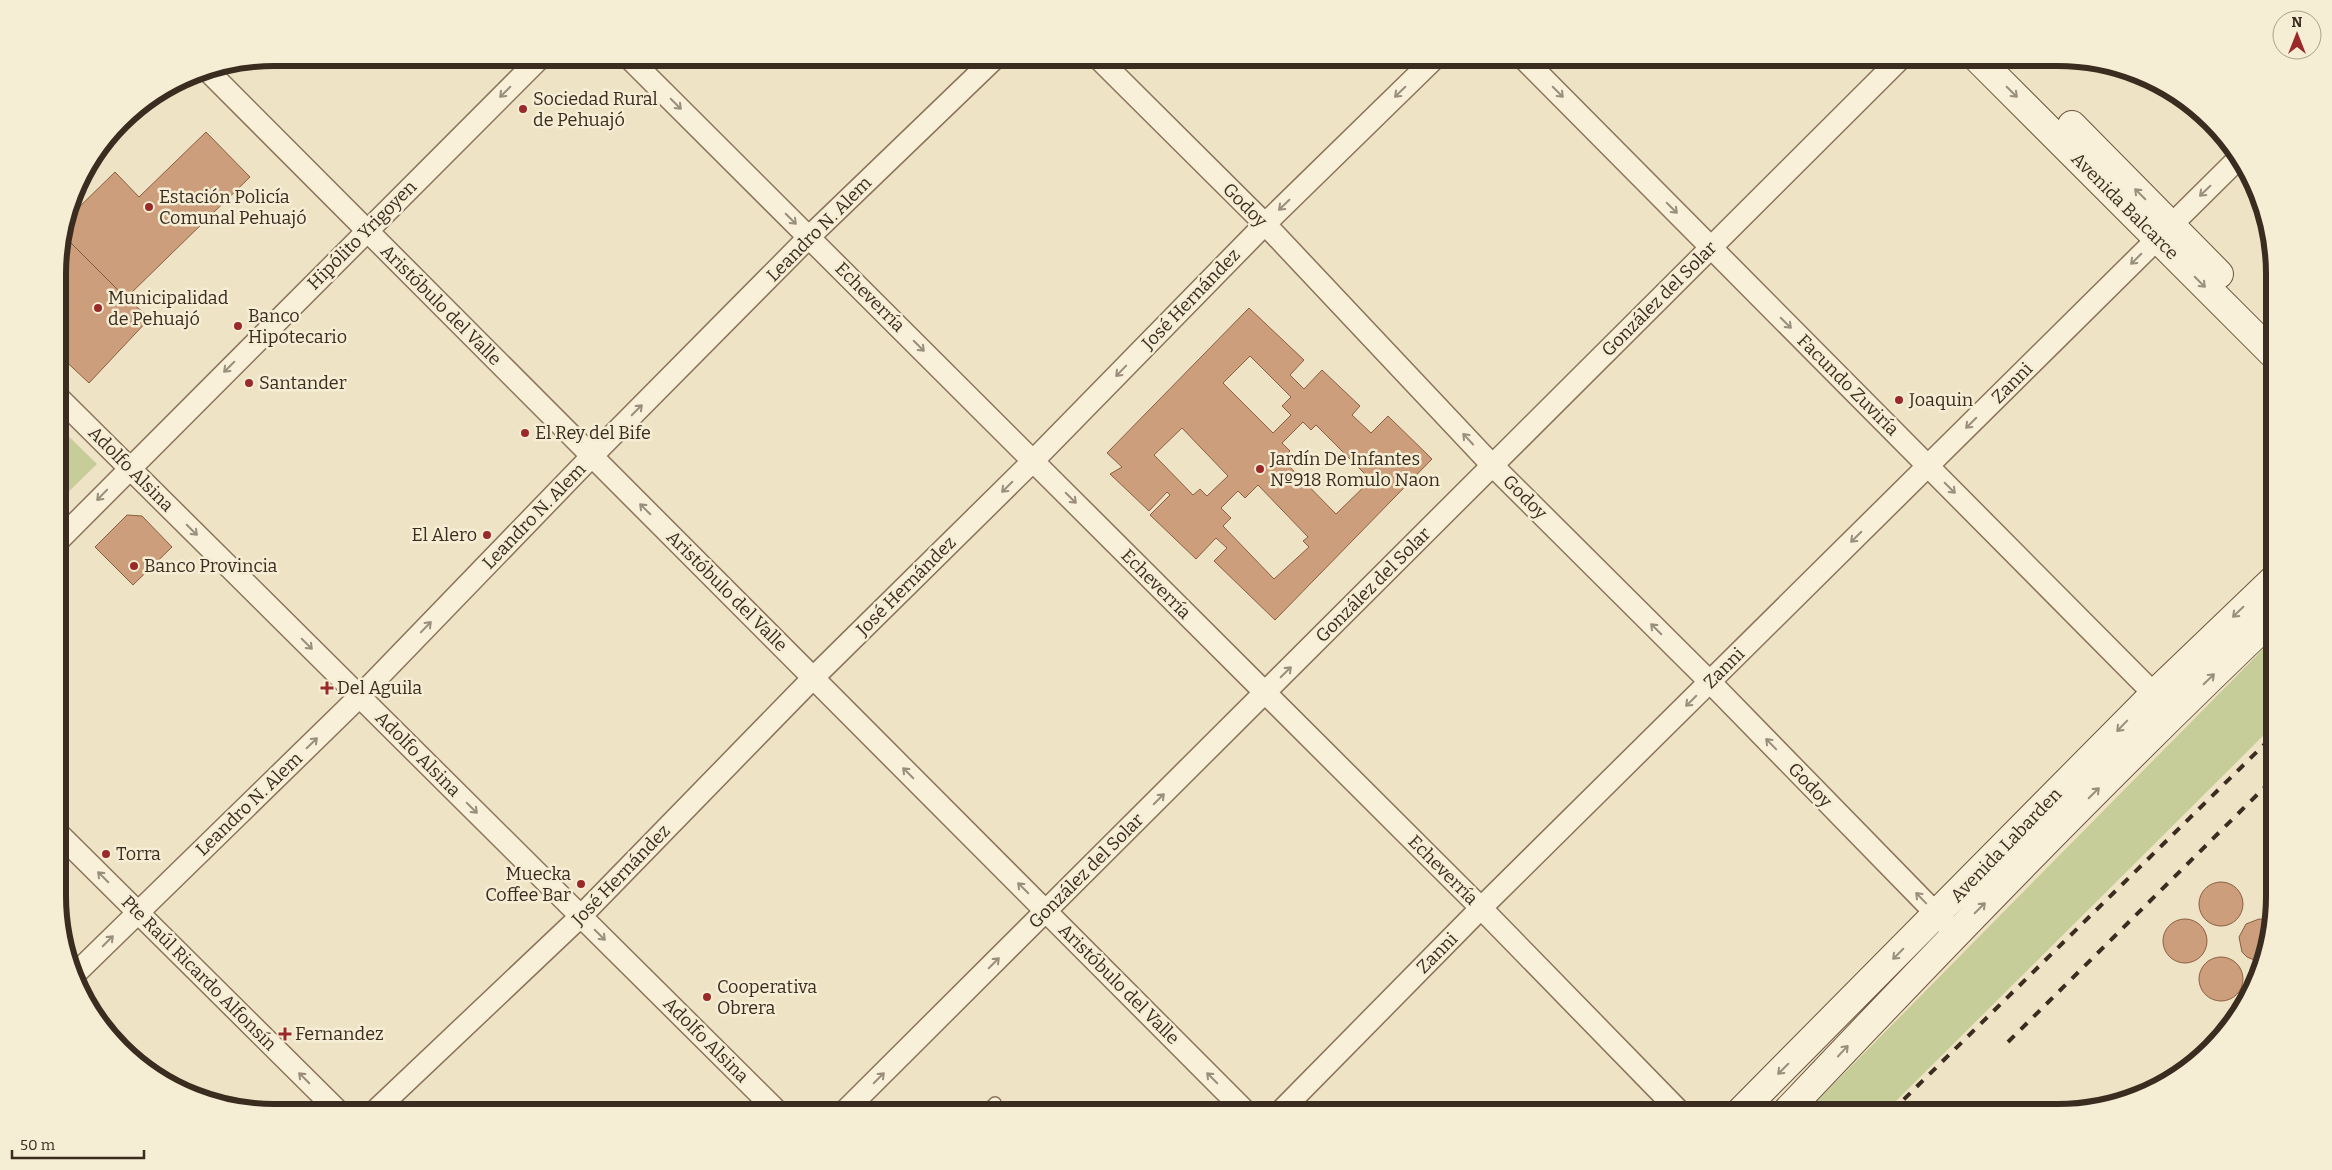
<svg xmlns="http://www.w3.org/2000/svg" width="2332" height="1170" viewBox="0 0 2332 1170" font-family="Bitter,serif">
	<rect width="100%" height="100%" fill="#efe3c5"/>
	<path fill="#c7cd99" d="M58 426 97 464 58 502Z
		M2274 638V725L1885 1112H1806Z"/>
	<path fill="#cd9e7b" stroke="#8a5e41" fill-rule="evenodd" d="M206 132 250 177 126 298 64 236 69 217 115 172 139 197Z
		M64 236 126 298 150 318 89 383 58 354V259Z
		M1249 308 1304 360 1290 375 1304 389 1322 370 1360 406 1352 415 1371 433 1388 416 1432 459 1275 620 1214 561 1227 548 1216 538 1196 559 1150 515 1170 495 1167 492 1149 511 1110 474 1122 467 1107 453ZM1250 356 1291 397 1282 406 1291 415 1273 433 1223 383ZM1303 422 1311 430 1316 425 1371 480 1336 514 1282 459 1290 451 1282 443ZM1182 428 1228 476 1207 496 1200 489 1193 495 1154 455ZM1258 485 1308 537 1303 541 1309 547 1274 579 1223 526 1231 518 1221 508 1238 491 1245 498Z
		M127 515 142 516 172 547 133 585 95 547Z
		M2199 904a22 22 0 1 1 44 0a22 22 0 1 1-44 0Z
		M2259 919 2269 920 2259 962 2247 957 2242 952 2239 937 2246 924Z
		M2163 941a22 22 0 1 1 44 0a22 22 0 1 1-44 0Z
		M2199 979a22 22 0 1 1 44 0a22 22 0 1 1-44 0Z"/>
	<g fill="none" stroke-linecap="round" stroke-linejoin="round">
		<g stroke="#8a745b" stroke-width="14">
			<path id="service" d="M986 1112 995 1103"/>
		</g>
		<g stroke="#8a745b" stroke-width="24">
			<path id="minor" d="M629 58 1481 908 1680 1112
				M1098 58 1265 224 1492 465 1710 682 1955 933
				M1523 58 2173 713
				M208 71 1246 1112
				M58 397 778 1112
				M59 540 540 58
				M59 834 339 1112
				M73 976 360 696 592 456 809 237 995 58
				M374 1112 581 916 813 678 1033 461 1265 224 1435 58
				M844 1112 1901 58
				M1280 1112 1481 908 2239 158"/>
		</g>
		<g stroke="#6c553e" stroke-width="30">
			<path id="secondary" d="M1977 58 2273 354
				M2072 125 2219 274
				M1740 1112 2154 694 2274 579
				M1786 1112C1945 944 2106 777 2274 617"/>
		</g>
		<use href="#service" stroke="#f9f0d9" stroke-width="11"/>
		<use href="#minor" stroke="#f9f0d9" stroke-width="21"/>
		<use href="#secondary" stroke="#f9f0d9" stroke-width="28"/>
		<path stroke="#3a2c1f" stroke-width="4" stroke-dasharray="9 9" stroke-linecap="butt" d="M2008 1042 2274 778
			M1891 1112 2274 735"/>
	</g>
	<defs><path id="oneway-shaft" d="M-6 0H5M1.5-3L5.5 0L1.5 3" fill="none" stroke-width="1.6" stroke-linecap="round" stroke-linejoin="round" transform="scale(1.25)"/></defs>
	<g stroke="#9a8e7c">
		<use href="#oneway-shaft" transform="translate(505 92) rotate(135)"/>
		<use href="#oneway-shaft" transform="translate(1400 92) rotate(136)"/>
		<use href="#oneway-shaft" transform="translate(1558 92) rotate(45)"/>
		<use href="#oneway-shaft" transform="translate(2012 92) rotate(45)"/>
		<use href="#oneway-shaft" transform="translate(676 104) rotate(45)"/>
		<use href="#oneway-shaft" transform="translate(2205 191) rotate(136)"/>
		<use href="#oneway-shaft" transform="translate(2140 194) rotate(-135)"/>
		<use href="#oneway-shaft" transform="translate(1284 205) rotate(136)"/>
		<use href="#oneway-shaft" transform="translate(1672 208) rotate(45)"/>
		<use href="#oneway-shaft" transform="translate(791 219) rotate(45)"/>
		<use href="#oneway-shaft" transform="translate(2136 259) rotate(135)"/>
		<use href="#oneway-shaft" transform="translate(2200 282) rotate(45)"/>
		<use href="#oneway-shaft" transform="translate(1786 323) rotate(45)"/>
		<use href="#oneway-shaft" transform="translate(919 346) rotate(45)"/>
		<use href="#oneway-shaft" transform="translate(229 367) rotate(135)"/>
		<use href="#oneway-shaft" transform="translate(1121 371) rotate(134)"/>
		<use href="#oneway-shaft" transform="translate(637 410) rotate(-45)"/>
		<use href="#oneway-shaft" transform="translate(1971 423) rotate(135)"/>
		<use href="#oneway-shaft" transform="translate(1468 439) rotate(-133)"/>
		<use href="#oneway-shaft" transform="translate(1007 487) rotate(135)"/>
		<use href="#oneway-shaft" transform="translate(1950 488) rotate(45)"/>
		<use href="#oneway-shaft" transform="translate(102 495) rotate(134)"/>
		<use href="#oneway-shaft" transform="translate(1071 498) rotate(45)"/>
		<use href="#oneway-shaft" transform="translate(645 509) rotate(-135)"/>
		<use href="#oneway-shaft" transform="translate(192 530) rotate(45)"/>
		<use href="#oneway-shaft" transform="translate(1856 537) rotate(135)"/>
		<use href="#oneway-shaft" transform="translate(2238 612) rotate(136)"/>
		<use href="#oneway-shaft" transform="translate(426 627) rotate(-46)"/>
		<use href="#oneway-shaft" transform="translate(1656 629) rotate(-135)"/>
		<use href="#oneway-shaft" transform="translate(307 644) rotate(45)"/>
		<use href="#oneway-shaft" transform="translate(1286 672) rotate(-45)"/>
		<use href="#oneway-shaft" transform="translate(2209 679) rotate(-44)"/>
		<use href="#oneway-shaft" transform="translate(1691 701) rotate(135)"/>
		<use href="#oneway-shaft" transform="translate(2122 726) rotate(134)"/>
		<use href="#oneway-shaft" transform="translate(312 743) rotate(-44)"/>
		<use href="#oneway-shaft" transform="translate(1771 744) rotate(-134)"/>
		<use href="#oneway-shaft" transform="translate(908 773) rotate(-135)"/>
		<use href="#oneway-shaft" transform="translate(2094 793) rotate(-45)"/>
		<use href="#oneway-shaft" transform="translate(1159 799) rotate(-45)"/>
		<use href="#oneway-shaft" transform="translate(472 808) rotate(45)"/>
		<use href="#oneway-shaft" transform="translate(103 877) rotate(-135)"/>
		<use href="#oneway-shaft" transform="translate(1023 888) rotate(-135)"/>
		<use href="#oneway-shaft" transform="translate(1921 898) rotate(-134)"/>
		<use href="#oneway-shaft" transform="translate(1980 908) rotate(-45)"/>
		<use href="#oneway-shaft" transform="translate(600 935) rotate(45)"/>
		<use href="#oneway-shaft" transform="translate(108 941) rotate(-45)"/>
		<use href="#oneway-shaft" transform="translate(1898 954) rotate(135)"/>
		<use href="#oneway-shaft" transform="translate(994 963) rotate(-45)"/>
		<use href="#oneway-shaft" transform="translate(1843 1051) rotate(-47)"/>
		<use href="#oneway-shaft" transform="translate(1783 1069) rotate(135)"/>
		<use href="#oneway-shaft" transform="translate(304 1078) rotate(-135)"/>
		<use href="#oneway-shaft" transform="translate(879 1078) rotate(-45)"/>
		<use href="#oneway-shaft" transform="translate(1212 1078) rotate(-135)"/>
	</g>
	<g fill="#9a2a2a" stroke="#f6edd5" stroke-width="2">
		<circle cx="523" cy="109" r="5"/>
		<circle cx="149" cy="207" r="5"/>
		<circle cx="98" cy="308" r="5"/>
		<circle cx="238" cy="326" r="5"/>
		<circle cx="249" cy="383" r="5"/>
		<circle cx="1899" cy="400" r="5"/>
		<circle cx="525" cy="433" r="5"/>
		<circle cx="1260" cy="469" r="5"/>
		<circle cx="487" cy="535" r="5"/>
		<circle cx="134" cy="566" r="5"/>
		<path d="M324.5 680.5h5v5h5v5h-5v5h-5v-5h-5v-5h5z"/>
		<circle cx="106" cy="854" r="5"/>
		<circle cx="581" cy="884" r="5"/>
		<circle cx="707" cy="997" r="5"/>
		<path d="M282.5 1026.5h5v5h5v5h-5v5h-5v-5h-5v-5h5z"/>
	</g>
	<g text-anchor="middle" stroke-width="5" stroke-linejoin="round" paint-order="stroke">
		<g font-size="18" fill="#3a2c1f" stroke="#f6edd5" text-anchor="start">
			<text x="533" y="105">Sociedad Rural<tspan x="533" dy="21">de Pehuajó</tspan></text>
			<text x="159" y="203">Estación Policía<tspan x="159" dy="21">Comunal Pehuajó</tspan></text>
			<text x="108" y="304">Municipalidad<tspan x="108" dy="21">de Pehuajó</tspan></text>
			<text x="248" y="322">Banco<tspan x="248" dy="21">Hipotecario</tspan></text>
			<text x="259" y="389">Santander</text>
			<text x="1909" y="406">Joaquin</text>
			<text x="535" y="439">El Rey del Bife</text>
			<text x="1270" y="465">Jardín De Infantes<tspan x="1270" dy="21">Nº918 Romulo Naon</tspan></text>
			<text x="477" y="541" text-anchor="end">El Alero</text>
			<text x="144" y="572">Banco Provincia</text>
			<text x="337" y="694">Del Aguila</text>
			<text x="116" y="860">Torra</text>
			<text x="571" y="880" text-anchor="end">Muecka<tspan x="571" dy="21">Coffee Bar</tspan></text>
			<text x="717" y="993">Cooperativa<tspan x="717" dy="21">Obrera</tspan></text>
			<text x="295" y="1040">Fernandez</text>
		</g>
		<g font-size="18" fill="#3a2c1f" stroke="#f6edd5">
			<text transform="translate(1245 205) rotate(45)" y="6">Godoy</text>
			<text transform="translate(2125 206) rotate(45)" y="6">Avenida Balcarce</text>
			<text transform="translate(819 229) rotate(-45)" y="6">Leandro N. Alem</text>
			<text transform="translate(362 235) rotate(-45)" y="6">Hipólito Yrigoyen</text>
			<text transform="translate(870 297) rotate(45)" y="6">Echeverría</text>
			<text transform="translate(1191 299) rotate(-46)" y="6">José Hernández</text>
			<text transform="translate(1659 299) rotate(-45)" y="6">González del Solar</text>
			<text transform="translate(441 305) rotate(45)" y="6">Aristóbulo del Valle</text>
			<text transform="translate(2012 383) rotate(-45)" y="6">Zanni</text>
			<text transform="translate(1848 385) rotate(45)" y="6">Facundo Zuviría</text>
			<text transform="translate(131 469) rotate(45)" y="6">Adolfo Alsina</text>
			<text transform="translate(1525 497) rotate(45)" y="6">Godoy</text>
			<text transform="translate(534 516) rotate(-46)" y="6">Leandro N. Alem</text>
			<text transform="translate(1156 584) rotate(45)" y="6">Echeverría</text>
			<text transform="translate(1373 585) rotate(-45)" y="6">González del Solar</text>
			<text transform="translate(906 586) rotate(-45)" y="6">José Hernández</text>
			<text transform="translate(727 591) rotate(45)" y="6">Aristóbulo del Valle</text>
			<text transform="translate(1724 668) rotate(-45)" y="6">Zanni</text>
			<text transform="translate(418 754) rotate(45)" y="6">Adolfo Alsina</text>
			<text transform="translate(1810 785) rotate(46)" y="6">Godoy</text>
			<text transform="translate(249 804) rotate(-44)" y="6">Leandro N. Alem</text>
			<text transform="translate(2006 845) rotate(-46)" y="6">Avenida Labarden</text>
			<text transform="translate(1443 870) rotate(45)" y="6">Echeverría</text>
			<text transform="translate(1086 871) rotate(-45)" y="6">González del Solar</text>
			<text transform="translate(621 875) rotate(-46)" y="6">José Hernández</text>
			<text transform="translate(1437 953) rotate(-45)" y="6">Zanni</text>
			<text transform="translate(199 973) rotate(45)" y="6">Pte Raúl Ricardo Alfonsín</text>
			<text transform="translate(1119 984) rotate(45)" y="6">Aristóbulo del Valle</text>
			<text transform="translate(706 1040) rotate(45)" y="6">Adolfo Alsina</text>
		</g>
	</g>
	<path d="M0 0H2332V1170H0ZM274 66H2058A208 208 0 0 1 2266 274V896A208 208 0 0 1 2058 1104H274A208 208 0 0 1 66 896V274A208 208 0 0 1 274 66Z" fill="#f6edd5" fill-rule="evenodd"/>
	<path fill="none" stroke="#3a2c1f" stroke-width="6" d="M274 66H2058A208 208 0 0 1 2266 274V896A208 208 0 0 1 2058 1104H274A208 208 0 0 1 66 896V274A208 208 0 0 1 274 66Z"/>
	<g transform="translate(2297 35)"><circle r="24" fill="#f6edd5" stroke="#aba08c"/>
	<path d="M0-4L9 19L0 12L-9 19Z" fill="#9a2a2a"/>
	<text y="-8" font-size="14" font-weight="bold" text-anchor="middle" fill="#3a2c1f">N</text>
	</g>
	<path d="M12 1150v8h132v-8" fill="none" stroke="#3a2c1f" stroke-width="2.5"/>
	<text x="20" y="1150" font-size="15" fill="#3a2c1f" stroke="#f6edd5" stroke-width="4" paint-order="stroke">50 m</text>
</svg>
